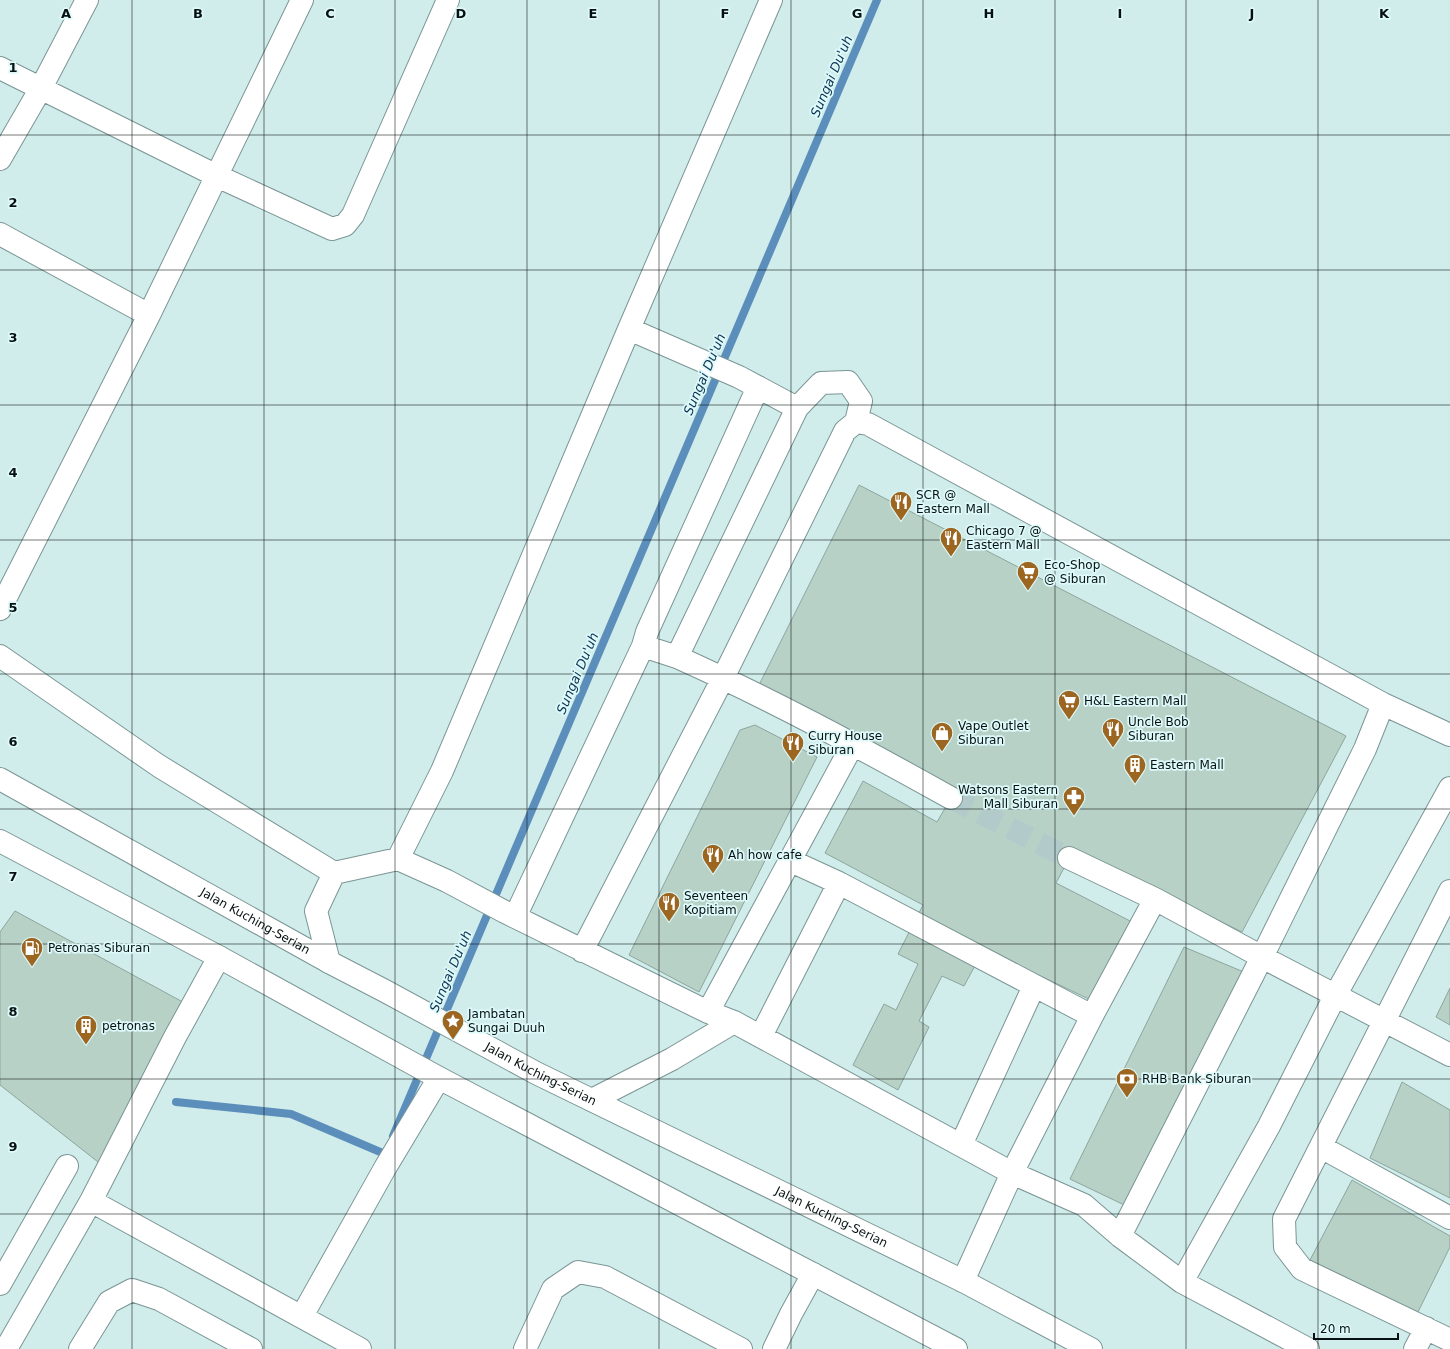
<svg xmlns="http://www.w3.org/2000/svg" width="1450" height="1349" viewBox="0 0 1450 1349" font-family="'DejaVu Sans',sans-serif">
	<rect width="100%" height="100%" fill="#d0eceb"/>
	<g fill="none" stroke-linecap="round" stroke-linejoin="round">
		<path stroke="#5c8ebb" stroke-width="8" d="M176 1102 291 1114 385 1154 388 1149
			M393 1136 877 0"/>
	</g>
	<path fill="#b8d1c7" stroke="#8da59c" d="M859 485 1346 736 1242 932 1074 849 1056 883 1132 922 1091 1000 984 949 964 986 942 976 919 1021 929 1027 898 1090 853 1065 884 1004 896 1010 918 964 898 954 923 905 825 853 863 781 937 822 951 798 759 685Z
		M755 725 817 757 699 992 629 955 740 730Z
		M15 911 192 1007 107 1169 0 1085V932Z
		M1184 947 1263 980 1141 1213 1070 1179Z
		M1450 988V1025L1436 1017Z
		M1402 1082 1450 1110V1198L1370 1158Z
		M1352 1180 1450 1236V1247L1418 1312 1310 1260Z"/>
	<g fill="none" stroke-linecap="round" stroke-linejoin="round">
		<path stroke="#b2cbca" stroke-width="22" stroke-dasharray="22 11" stroke-linecap="butt" d="M951 798 1069 858"/>
		<g stroke="#7b9595" stroke-width="24">
			<path id="minor" d="M0 68 217 176 332 229 345 225 353 215 448 0
				M0 159 41 88 87 0
				M0 234 149 315
				M797 408 821 383 848 382 861 401 856 422
				M0 609 149 315 302 0
				M643 646 647 632 758 387
				M0 656 159 766 334 873 398 859 447 881 505 912 708 1012 734 1022 1012 1173 1084 1205 1120 1236 1182 1282 1308 1349
				M677 657C771 699 861 748 951 798
				M1383 704 1450 735
				M398 859 442 771 629 329 771 0
				M791 861 839 883 1092 1016
				M1450 891 1284 1219 1285 1247 1302 1269 1450 1340
				M515 917 643 646 677 657 797 408 739 377 629 329
				M582 951 723 678 845 431 856 422 868 424 1383 704 1365 749 1262 957 1155 899 1069 858
				M329 962 316 911 334 873
				M708 1012 853 744
				M761 1036 839 883
				M592 1100 672 1059 734 1022
				M961 1145 1034 986
				M1321 1147 1450 1218
				M91 1201 360 1349
				M1120 1236 1262 957 1450 1055
				M963 1281 1012 1173 1092 1016 1155 899
				M1182 1282 1269 1126 1335 996 1450 788
				M0 1284 67 1166
				M302 1316 385 1168 439 1078
				M6 1349 91 1201 175 1037 219 957
				M80 1349 109 1302 132 1290 159 1299 251 1349
				M525 1349 553 1289 578 1272 605 1277 741 1349
				M774 1349 791 1314 813 1274
				M1415 1349 1426 1328"/>
		</g>
		<g stroke="#7b9595" stroke-width="24">
			<g id="highway">
				<path id="s1" d="M0 779 329 962 385 991 536 1073 963 1281 1091 1349"/>
				<path d="M0 841 219 957 439 1078 956 1349"/>
			</g>
		</g>
		<use href="#minor" stroke="#fff" stroke-width="22"/>
		<use href="#highway" stroke="#fff" stroke-width="22"/>
	</g>
	<path fill="none" stroke="#071111" stroke-width="1" stroke-opacity="0.55" d="M132 0V1349M264 0V1349M395 0V1349M527 0V1349M659 0V1349M791 0V1349M923 0V1349M1055 0V1349M1186 0V1349M1318 0V1349M0 135H1450M0 270H1450M0 405H1450M0 540H1450M0 674H1450M0 809H1450M0 944H1450M0 1079H1450M0 1214H1450"/>
	<defs>
		<g id="restaurant-pin" transform="scale(1.15)"><path d="M0 17L-7.5 6A9.5 9.5 0 1 1 7.5 6Z" fill="#9c6620" stroke="#ddf9f9"/><path d="M-5-6h1v4h1v-4h1v4h1v-4h1v5L-1.5 .5V6h-2V.5L-5-1ZM5-6V6H3V1.5H1.5Q1.5-4 5-6Z" fill="#fff"/></g>
		<g id="supermarket-pin" transform="scale(1.15)"><path d="M0 17L-7.5 6A9.5 9.5 0 1 1 7.5 6Z" fill="#9c6620" stroke="#ddf9f9"/><path d="M-6-5.5h2.5l.6 2H6L4.5 2H-2.5L-4.4-4H-6ZM-1.5 3.2a1.3 1.3 0 1 0 .1 0ZM3 3.2a1.3 1.3 0 1 0 .1 0Z" fill="#fff"/></g>
		<g id="shop-pin" transform="scale(1.15)"><path d="M0 17L-7.5 6A9.5 9.5 0 1 1 7.5 6Z" fill="#9c6620" stroke="#ddf9f9"/><path d="M-5-2.5h2.3a2.7 3.5 0 0 1 5.4 0H5L5.5 6h-11ZM-1.5-2.5h3a1.5 2.3 0 0 0-3 0Z" fill="#fff"/></g>
		<g id="building-pin" transform="scale(1.15)"><path d="M0 17L-7.5 6A9.5 9.5 0 1 1 7.5 6Z" fill="#9c6620" stroke="#ddf9f9"/><path d="M-4-6H4V6H1V3H-1V6H-4ZM-2.5-4.3h1.7v1.8h-1.7ZM.8-4.3h1.7v1.8H.8ZM-2.5-1h1.7V.8h-1.7ZM.8-1h1.7V.8H.8Z" fill="#fff"/></g>
		<g id="pharmacy-pin" transform="scale(1.15)"><path d="M0 17L-7.5 6A9.5 9.5 0 1 1 7.5 6Z" fill="#9c6620" stroke="#ddf9f9"/><path d="M-2-6h4v4h4v4h-4v4h-4v-4h-4v-4h4Z" fill="#fff"/></g>
		<g id="fuel-pin" transform="scale(1.15)"><path d="M0 17L-7.5 6A9.5 9.5 0 1 1 7.5 6Z" fill="#9c6620" stroke="#ddf9f9"/><path d="M-5.5-6h7V0h2V4h1.3V-2.5L3-4.5l.8-.8L6-3V5H2.5V1h-1V6h-7ZM-4.2-4.7v3.2H.2V-4.7Z" fill="#fff"/></g>
		<g id="sight-pin" transform="scale(1.15)"><path d="M0 17L-7.5 6A9.5 9.5 0 1 1 7.5 6Z" fill="#9c6620" stroke="#ddf9f9"/><path d="M0-6L1.8-2.2L6-1.7L2.9 1.2L3.7 5.4L0 3.3L-3.7 5.4L-2.9 1.2L-6-1.7L-1.8-2.2Z" fill="#fff"/></g>
		<g id="bank-pin" transform="scale(1.15)"><path d="M0 17L-7.5 6A9.5 9.5 0 1 1 7.5 6Z" fill="#9c6620" stroke="#ddf9f9"/><path d="M-6-4H6V4H-6ZM0-2.3a2.3 2.3 0 1 0 0 4.6a2.3 2.3 0 1 0 0-4.6Z" fill="#fff"/></g>
	</defs>
	<g fill-rule="evenodd">
		<use href="#restaurant-pin" x="901" y="502"/>
		<use href="#restaurant-pin" x="951" y="538"/>
		<use href="#supermarket-pin" x="1028" y="572"/>
		<use href="#supermarket-pin" x="1069" y="701"/>
		<use href="#restaurant-pin" x="1113" y="729"/>
		<use href="#shop-pin" x="942" y="733"/>
		<use href="#restaurant-pin" x="793" y="743"/>
		<use href="#building-pin" x="1135" y="765"/>
		<use href="#pharmacy-pin" x="1074" y="797"/>
		<use href="#restaurant-pin" x="713" y="855"/>
		<use href="#restaurant-pin" x="669" y="903"/>
		<use href="#fuel-pin" x="32" y="948"/>
		<use href="#sight-pin" x="453" y="1021"/>
		<use href="#building-pin" x="86" y="1026"/>
		<use href="#bank-pin" x="1127" y="1079"/>
	</g>
	<g text-anchor="middle" stroke-width="3.5" stroke-linejoin="round" paint-order="stroke">
		<g font-size="12" fill="#071111" stroke="#ddf9f9" text-anchor="start">
			<text x="916" y="499">SCR @<tspan x="916" dy="14">Eastern Mall</tspan></text>
			<text x="966" y="535">Chicago 7 @<tspan x="966" dy="14">Eastern Mall</tspan></text>
			<text x="1044" y="569">Eco-Shop<tspan x="1044" dy="14">@ Siburan</tspan></text>
			<text x="1084" y="705">H&amp;L Eastern Mall</text>
			<text x="1128" y="726">Uncle Bob<tspan x="1128" dy="14">Siburan</tspan></text>
			<text x="958" y="730">Vape Outlet<tspan x="958" dy="14">Siburan</tspan></text>
			<text x="808" y="740">Curry House<tspan x="808" dy="14">Siburan</tspan></text>
			<text x="1150" y="769">Eastern Mall</text>
			<text x="1058" y="794" text-anchor="end">Watsons Eastern<tspan x="1058" dy="14">Mall Siburan</tspan></text>
			<text x="728" y="859">Ah how cafe</text>
			<text x="684" y="900">Seventeen<tspan x="684" dy="14">Kopitiam</tspan></text>
			<text x="48" y="952">Petronas Siburan</text>
			<text x="468" y="1018">Jambatan<tspan x="468" dy="14">Sungai Duuh</tspan></text>
			<text x="102" y="1030">petronas</text>
			<text x="1142" y="1083">RHB Bank Siburan</text>
		</g>
		<g font-size="12" fill="#071111" stroke="#ddf9f9">
			<text dy="4" stroke="none"><textPath href="#s1" startOffset="292">Jalan Kuching-Serian</textPath></text>
			<text dy="4" stroke="none"><textPath href="#s1" startOffset="616">Jalan Kuching-Serian</textPath></text>
			<text dy="4" stroke="none"><textPath href="#s1" startOffset="940">Jalan Kuching-Serian</textPath></text>
		</g>
		<g font-size="13" font-style="italic" fill="#0c3352" stroke="#ddf9f9">
			<text transform="translate(831 76) rotate(-67)" y="5">Sungai Du'uh</text>
			<text transform="translate(704 374) rotate(-67)" y="5">Sungai Du'uh</text>
			<text transform="translate(577 673) rotate(-67)" y="5">Sungai Du'uh</text>
			<text transform="translate(450 971) rotate(-67)" y="5">Sungai Du'uh</text>
		</g>
	</g>
	<g font-size="13" text-anchor="middle" font-weight="bold" fill="#071111" stroke="#ddf9f9" stroke-width="3.5" stroke-linejoin="round" paint-order="stroke">
		<text x="66" y="18">A</text>
		<text x="198" y="18">B</text>
		<text x="330" y="18">C</text>
		<text x="461" y="18">D</text>
		<text x="593" y="18">E</text>
		<text x="725" y="18">F</text>
		<text x="857" y="18">G</text>
		<text x="989" y="18">H</text>
		<text x="1120" y="18">I</text>
		<text x="1252" y="18">J</text>
		<text x="1384" y="18">K</text>
		<text x="13" y="72">1</text>
		<text x="13" y="207">2</text>
		<text x="13" y="342">3</text>
		<text x="13" y="477">4</text>
		<text x="13" y="612">5</text>
		<text x="13" y="746">6</text>
		<text x="13" y="881">7</text>
		<text x="13" y="1016">8</text>
		<text x="13" y="1151">9</text>
	</g>
	<path d="M1314 1333v6h84v-6" fill="none" stroke="#071111" stroke-width="2"/>
	<text x="1320" y="1333" font-size="12" fill="#071111" stroke="#ddf9f9" stroke-width="3" paint-order="stroke">20 m</text>
</svg>
